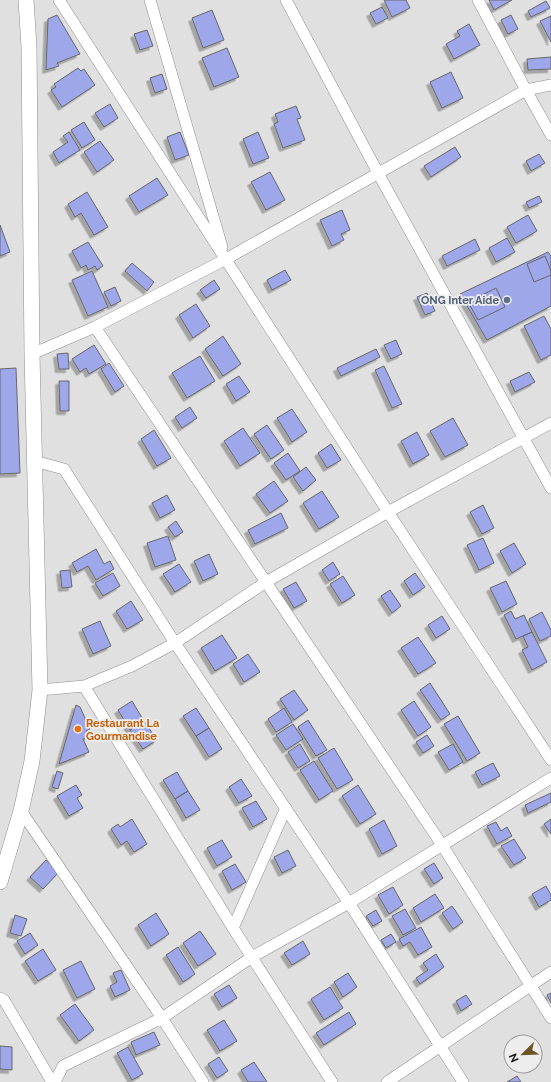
<svg xmlns="http://www.w3.org/2000/svg" width="551" height="1082" viewBox="0 0 551 1082" font-family="Raleway,sans-serif">
	<defs>
		<filter id="shadow"><feDropShadow dx="-3.5" dy="3.5" stdDeviation="0" flood-color="#0004"/></filter>
	</defs>
	<rect width="100%" height="100%" fill="#e0e0e1"/>
	<path fill="#9ea7ea" stroke="#666768" filter="url(#shadow)" d="M384 0H406L410 8 392 17Z
		M489 0H512L494 10Z
		M546 1 550 8 531 17 528 11Z
		M382 7 388 18 376 24 370 13Z
		M212 10 224 40 203 48 192 18Z
		M57 15 80 54 57 63 59 66 46 70 48 19Z
		M511 15 518 29 508 34 501 20Z
		M551 16V42L540 21Z
		M469 24 480 45 454 59 446 44 460 36 457 31Z
		M147 30 153 46 140 50 134 34Z
		M227 48 239 77 214 87 202 58Z
		M551 57V69L528 70 527 59Z
		M78 68 81 71 84 69 95 85 62 107 51 90 56 87 54 84Z
		M451 72 463 98 442 108 430 82Z
		M162 74 167 89 155 93 150 78Z
		M110 104 118 118 104 127 95 113Z
		M296 106 301 118 297 119 305 140 283 148 274 124 278 122 275 114Z
		M84 122 95 140 82 148 71 130Z
		M69 132 80 150 59 163 53 152 68 142 63 136Z
		M180 132 189 155 175 160 167 137Z
		M258 132 269 158 253 164 243 139Z
		M100 141 114 160 97 172 84 152Z
		M455 147 461 157 431 177 424 166Z
		M539 154 545 163 531 171 526 161Z
		M270 172 285 200 266 210 251 182Z
		M157 178 168 195 139 212 129 196Z
		M87 192 108 227 94 235 81 213 75 217 68 204Z
		M539 196 542 202 529 208 526 202Z
		M342 210 350 230 341 234 344 240 332 246 320 220Z
		M528 215 537 231 516 243 507 227Z
		M0 225 10 252 0 256Z
		M507 238 515 252 496 262 489 248Z
		M475 239 480 250 447 266 442 256Z
		M88 242 103 266 97 270 95 266 88 270 86 265 81 268 72 251Z
		M548 252 551 256V306L487 340 460 294Z
		M545 256 551 271V275L534 282 527 264Z
		M132 263 154 282 147 291 125 271Z
		M285 270 291 280 272 290 267 280Z
		M92 271 108 307 88 316 72 280Z
		M214 280 220 289 206 298 200 290Z
		M115 287 121 301 111 306 104 292Z
		M496 288 505 307 478 320 468 302Z
		M427 293 435 311 425 315 417 297Z
		M196 304 210 326 193 338 179 315Z
		M544 316 551 329V355L541 360 524 326Z
		M223 336 241 364 223 376 205 349Z
		M396 340 402 354 391 359 384 345Z
		M94 345 106 364 89 374 86 368 80 372 72 359Z
		M376 349 380 357 341 376 337 368Z
		M68 353 69 369H59L57 354Z
		M200 356 215 381 187 398 172 373Z
		M109 363 124 386 115 392 101 369Z
		M384 366 402 404 392 408 375 370Z
		M16 368 20 473 0 474V369Z
		M529 372 535 382 515 392 510 381Z
		M239 376 250 392 236 401 226 384Z
		M59 381H69V411H60Z
		M190 407 197 418 182 428 175 417Z
		M292 409 307 432 292 442 277 418Z
		M453 418 468 445 445 457 430 431Z
		M267 425 284 450 271 459 254 434Z
		M243 428 260 453 240 466 224 441Z
		M154 430 171 458 157 466 141 439Z
		M417 432 429 455 413 464 401 441Z
		M331 444 341 460 327 468 318 453Z
		M288 453 300 471 286 480 274 463Z
		M306 467 316 480 303 491 293 477Z
		M274 481 288 501 270 513 256 494Z
		M322 491 339 517 319 529 303 503Z
		M167 495 175 510 160 518 152 503Z
		M483 505 494 528 482 534 470 512Z
		M281 513 288 528 255 544 248 530Z
		M176 521 183 532 175 537 168 527Z
		M168 536 176 560 155 567 147 543Z
		M483 538 494 563 479 570 467 545Z
		M514 543 526 564 512 573 500 551Z
		M96 549 104 564 110 561 114 569 96 580 88 566 77 572 72 563Z
		M209 554 218 574 203 581 194 561Z
		M333 562 340 574 329 581 322 570Z
		M179 564 191 582 175 592 163 574Z
		M70 570 72 587 62 588 60 571Z
		M113 573 120 586 103 596 95 583Z
		M415 573 425 587 413 595 404 581Z
		M343 576 355 595 342 603 330 584Z
		M506 581 517 604 502 612 490 588Z
		M296 582 307 601 294 608 283 589Z
		M390 590 401 606 392 613 381 596Z
		M131 601 143 620 127 629 116 611Z
		M511 611 515 619 524 615 532 632 516 639 504 615Z
		M542 612 551 630V636L540 641 529 619Z
		M442 616 450 629 436 638 428 625Z
		M100 621 111 646 93 654 82 629Z
		M532 632 547 662 532 670 522 650 528 647 523 636Z
		M222 635 237 658 215 671 201 648Z
		M418 637 436 663 418 674 401 648Z
		M248 654 260 672 244 682 233 664Z
		M430 683 450 714 441 720 420 690Z
		M294 690 308 710 294 720 280 699Z
		M132 701 144 721 130 730 118 710Z
		M414 701 431 727 418 736 401 710Z
		M76 705 80 707 90 729 86 731 89 736 83 739 89 752 59 764Z
		M196 708 209 728 196 736 183 716Z
		M284 708 292 722 276 732 268 719Z
		M458 716 480 753 467 761 444 724Z
		M308 720 327 750 316 756 298 727Z
		M144 721 157 740 143 749 130 730Z
		M293 724 303 739 286 750 276 735Z
		M209 728 222 749 209 757 196 736Z
		M427 735 434 746 423 753 416 742Z
		M300 744 310 761 298 768 288 752Z
		M453 744 463 762 449 770 438 752Z
		M334 748 353 780 337 789 318 758Z
		M314 761 333 791 319 800 300 770Z
		M493 763 500 776 482 785 475 772Z
		M57 771 63 773 58 789 52 787Z
		M177 772 188 791 175 799 163 780Z
		M241 779 252 796 239 803 229 787Z
		M76 785 82 795 77 798 83 808 69 816 57 796Z
		M358 785 376 814 360 824 342 796Z
		M188 791 200 810 186 818 175 799Z
		M551 793V802L528 813 525 805Z
		M256 801 267 819 253 827 242 808Z
		M132 819 147 844 134 852 127 841 121 845 111 829 118 824 120 827Z
		M551 819V834L544 824Z
		M384 820 397 846 382 854 369 829Z
		M496 822 501 831 507 827 512 836 497 844 487 826Z
		M514 839 526 858 514 865 501 846Z
		M222 840 232 857 217 866 207 848Z
		M288 850 296 866 282 873 274 857Z
		M46 860 59 872 43 889 30 877Z
		M434 863 443 878 434 884 424 869Z
		M235 864 246 882 232 890 222 871Z
		M546 886 551 895V900L539 907 532 894Z
		M393 887 403 905 389 914 378 895Z
		M435 894 444 908 421 922 413 908Z
		M452 906 463 922 453 929 442 913Z
		M405 909 416 928 403 935 392 916Z
		M376 910 382 921 373 926 366 916Z
		M156 913 169 934 151 946 138 925Z
		M15 915 27 919 21 936 10 933Z
		M421 927 432 947 418 955 410 942 403 946 399 939Z
		M200 931 216 954 198 966 183 943Z
		M30 933 38 945 25 954 17 941Z
		M391 934 396 942 386 948 381 940Z
		M303 941 310 954 292 965 284 953Z
		M178 947 195 974 183 982 166 955Z
		M43 949 56 970 38 981 25 961Z
		M436 954 444 967 420 984 416 978 428 970 423 963Z
		M81 961 95 989 77 998 63 970Z
		M121 970 130 990 115 997 110 986 117 982 113 973Z
		M348 973 357 987 343 997 334 982Z
		M229 985 237 998 222 1007 214 994Z
		M330 987 343 1008 324 1020 311 999Z
		M551 993V1003L547 995Z
		M466 995 472 1004 461 1011 456 1001Z
		M75 1004 94 1030 79 1041 60 1015Z
		M349 1012 356 1024 324 1045 316 1033Z
		M224 1020 237 1041 220 1051 207 1030Z
		M154 1032 160 1045 136 1055 131 1042Z
		M0 1046 12 1047V1070L0 1069Z
		M128 1047 143 1074 132 1080 117 1053Z
		M219 1057 228 1071 217 1078 208 1064Z
		M254 1062 267 1082H248L241 1070Z
		M517 1076 521 1082H507Z"/>
	<g fill="none" stroke-linecap="round" stroke-linejoin="round">
		<g stroke="#8e8e8f" stroke-width="12">
			<path id="street" d="M59 0 388 512 551 760
				M150 0 222 247
				M286 0 378 173 551 488
				M478 0 526 90 551 135
				M95 327 442 845 551 1018
				M32 354 95 327 226 259 526 90 551 85
				M34 461 64 469 175 643 349 903 463 1082
				M84 686 233 928 332 1082
				M40 690 84 686 132 666 175 643 266 582 388 512 551 423
				M21 811 162 1018 203 1082
				M233 928 286 808
				M0 998 4 1000 52 1082
				M55 1082 63 1066 162 1018 252 957 349 903 551 778
				M387 1082 551 972"/>
		</g>
		<g stroke="#8e8e8f" stroke-width="16">
			<path id="secondary" d="M0 882 21 811 32 761 40 690 32 354 29 47 26 0"/>
		</g>
		<use href="#street" stroke="#fff" stroke-width="11"/>
		<use href="#secondary" stroke="#fff" stroke-width="15"/>
	</g>
	<circle fill="#5c6f8a" stroke="#ededee" stroke-width="1.5" cx="507" cy="300" r="4"/>
	<circle fill="#e8710a" stroke="#ededee" stroke-width="1.5" cx="78" cy="729" r="4"/>
	<g text-anchor="middle" stroke-width="3.5" stroke-linejoin="round" paint-order="stroke">
		<g font-size="11" font-weight="bold" fill="#4e5e75" stroke="#ededee" text-anchor="end">
			<text x="499" y="304">ONG Inter Aide</text>
		</g>
		<g font-size="11" font-weight="bold" fill="#c56008" stroke="#ededee" text-anchor="start">
			<text x="86" y="727">Restaurant La<tspan x="86" dy="13">Gourmandise</tspan></text>
		</g>
	</g>
	<g transform="translate(523 1054) rotate(247)"><circle r="19" fill="#ededee" stroke="#989899"/>
	<path d="M0-3L7 15L0 10L-7 15Z" fill="#6c5424"/>
	<text y="-6" font-size="11" font-weight="bold" text-anchor="middle" fill="#19191a">N</text>
	</g>
</svg>
